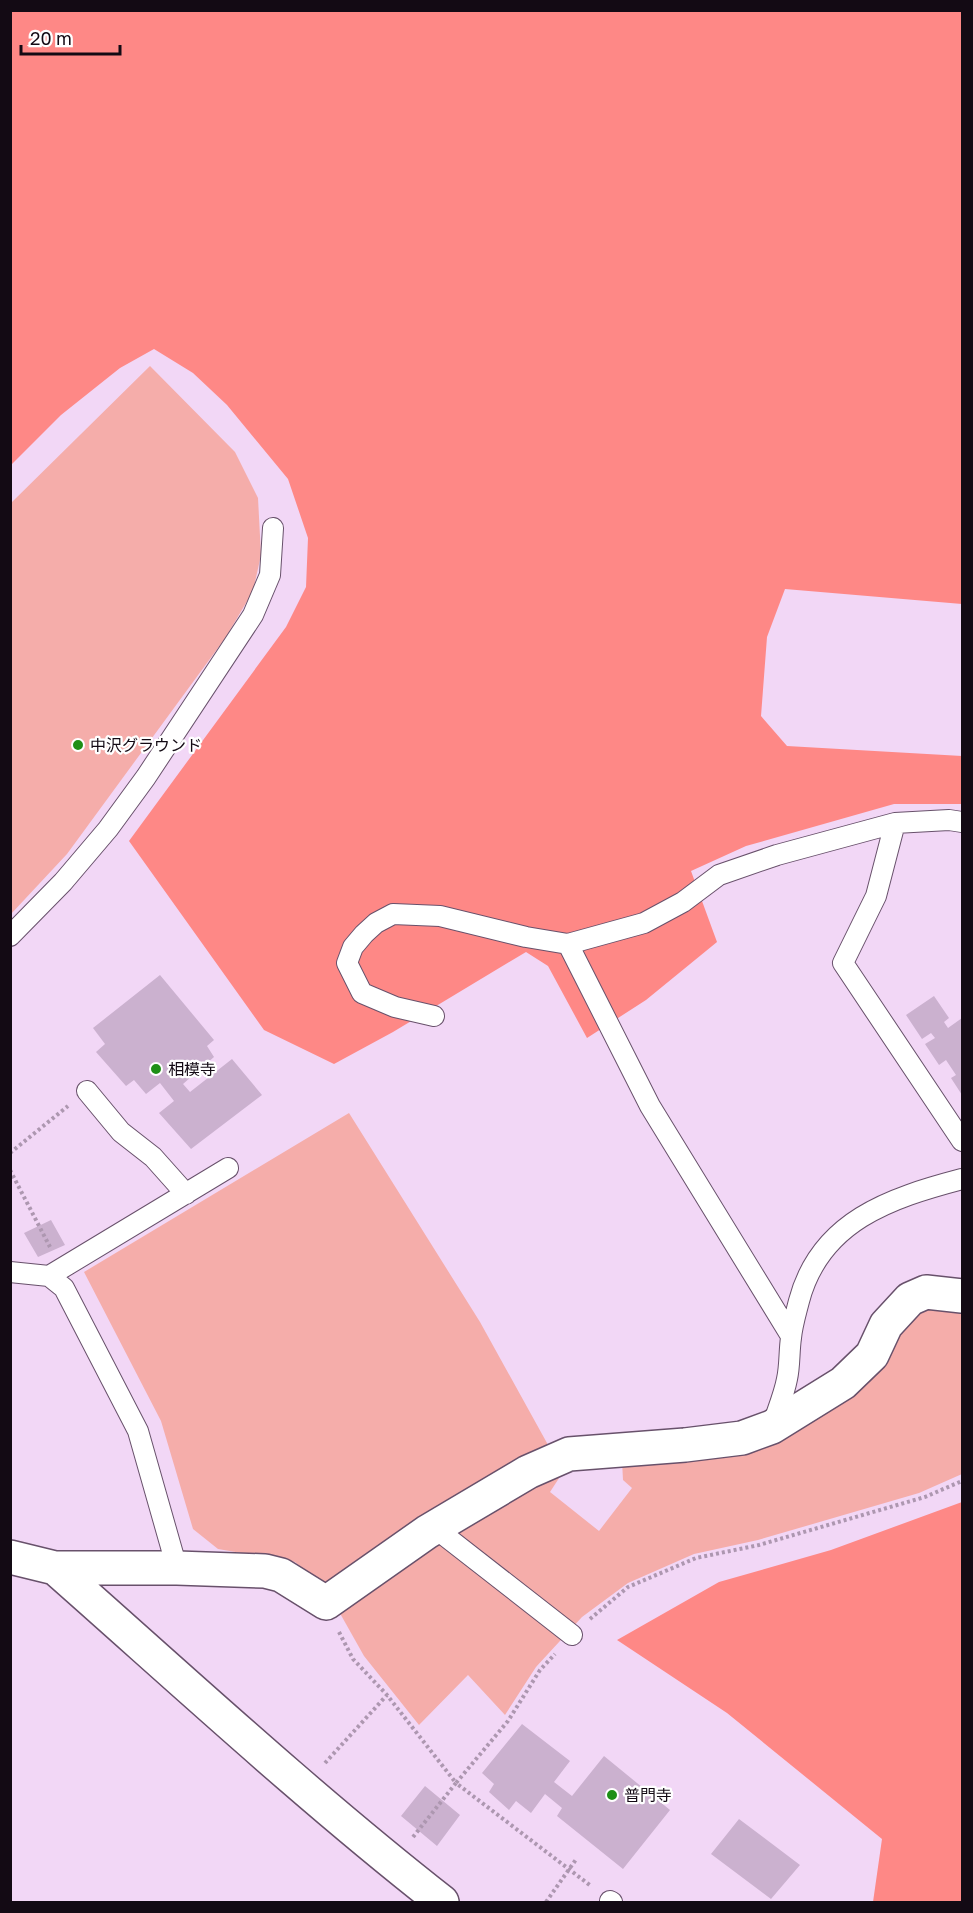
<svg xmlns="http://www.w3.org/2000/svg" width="973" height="1913" viewBox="0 0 973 1913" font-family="'Golos Text','Noto Sans JP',sans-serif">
	<rect width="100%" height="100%" fill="#f2d7f6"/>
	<path fill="#f5adaa" d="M150 366 235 452 258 498 261 555 253 591 226 637 67 854 11 914V503Z
		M349 1113 480 1322 563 1472 550 1492 599 1531 632 1488 623 1480 622 1461 743 1449 897 1331 929 1303 962 1307V1474L919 1493 758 1540 694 1554 628 1583 582 1617 536 1667 505 1715 468 1675 419 1725 364 1656 328 1592 295 1562 218 1549 193 1529 161 1421 84 1272Z"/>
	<path fill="#fe8886" d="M11 11H962V604L785 589 767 637 761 716 787 746 962 756V804H894L746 846 691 871 717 942 646 1000 587 1038 548 966 526 952 393 1032 334 1064 264 1030 129 841 286 627 306 587 308 538 288 479 227 405 193 373 154 349 120 368 61 415 11 465Z
		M962 1502V1902H873L882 1839 727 1713 617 1640 719 1582 831 1550Z"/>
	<path fill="#cbb1cf" d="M160 975 214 1040 207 1046 214 1057 183 1084 190 1092 232 1059 262 1095 191 1149 159 1113 174 1101 160 1083 146 1094 134 1080 126 1086 96 1052 105 1044 93 1028Z
		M934 996 949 1018 944 1022 948 1028 962 1018V1095L951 1078 956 1075 946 1060 939 1065 925 1044 935 1038 931 1033 922 1039 906 1015Z
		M51 1220 65 1245 38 1257 24 1233Z
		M522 1724 570 1761 554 1782 572 1796 604 1756 670 1810 623 1869 557 1816 562 1808 545 1794 531 1813 516 1801 509 1810 489 1792 494 1784 482 1773Z
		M425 1786 460 1815 437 1846 401 1816Z
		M739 1819 800 1865 771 1899 711 1854Z"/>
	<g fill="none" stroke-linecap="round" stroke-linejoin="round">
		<g stroke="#68516b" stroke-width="22">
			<path id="lane" d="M895 823 876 896 843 963 962 1141
				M10 936 63 882 108 829 146 777 253 615 270 575 273 528
				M568 944 650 1106 791 1336
				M434 1016 395 1007 362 993 347 963 353 947 364 934 376 923 393 914 440 916 526 937 568 944 644 923 683 902 719 875 777 855 895 823 949 820 962 822
				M87 1091 121 1132 153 1157 186 1194
				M10 1272 49 1276 64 1288 138 1431 177 1568
				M49 1276 228 1168
				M772 1427C777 1411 784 1395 787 1379 790 1366 789 1351 791 1338 792 1326 796 1313 799 1301 820 1221 890 1198 962 1179
				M435 1528 572 1635
				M610 1901 612 1902"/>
		</g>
		<g stroke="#68516b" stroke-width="36">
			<path id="street" d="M10 1557 55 1568H177L265 1571 281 1575 326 1603 427 1532 528 1472 569 1454 685 1445 742 1438 772 1427 843 1383 872 1355 886 1325 910 1299 926 1292 962 1296
				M55 1568C183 1681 308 1797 442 1902"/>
		</g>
		<path stroke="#ad97b0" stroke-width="4" stroke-dasharray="3 3" stroke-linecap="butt" d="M10 1153 68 1106
			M10 1170 50 1247
			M590 1619 628 1587 696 1558 759 1545 925 1497 962 1481
			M339 1632 353 1659 387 1695 456 1783 508 1721 540 1670 555 1654
			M325 1763 387 1695
			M413 1837 456 1783 591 1886
			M546 1902 577 1858"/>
		<use href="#lane" stroke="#fff" stroke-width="20"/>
		<use href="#street" stroke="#fff" stroke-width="33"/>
	</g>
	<g fill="#1e8f16" stroke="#fff" stroke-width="2">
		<circle cx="78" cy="745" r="6"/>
		<circle cx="156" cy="1069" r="6"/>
		<circle cx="612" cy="1795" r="6"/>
	</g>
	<g text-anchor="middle" stroke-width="4.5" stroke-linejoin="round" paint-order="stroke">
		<g font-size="16" fill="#130a14" stroke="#fff" text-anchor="start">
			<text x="90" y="751">中沢グラウンド</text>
			<text x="168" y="1075">相模寺</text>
			<text x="624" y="1801">普門寺</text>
		</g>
	</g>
	<rect width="973" height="1913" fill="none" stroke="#130a14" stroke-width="24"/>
	<path d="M21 45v9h99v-9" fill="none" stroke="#130a14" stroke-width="3"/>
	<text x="30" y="45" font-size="18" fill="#130a14" stroke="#ffffff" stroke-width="4.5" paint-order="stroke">20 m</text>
</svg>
